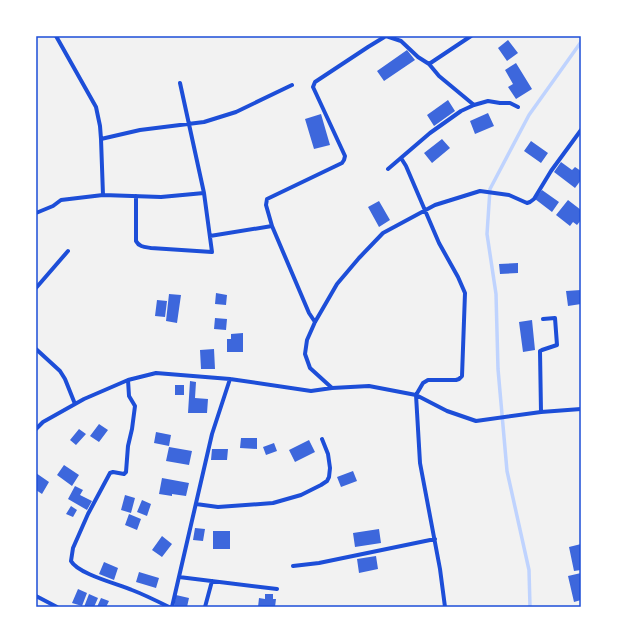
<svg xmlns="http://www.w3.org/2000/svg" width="617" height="643" viewBox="0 0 617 643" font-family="'Exo 2',sans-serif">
	<rect width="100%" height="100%" fill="#f2f2f2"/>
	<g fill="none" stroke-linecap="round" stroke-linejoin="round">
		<path stroke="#bfd3fe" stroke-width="3.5" d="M530 607 529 570 507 471 498 369 496 294 487 234 490 189 529 115 581 42"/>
	</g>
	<path fill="#3d67dc" d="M508 40 518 53 507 61 498 48Z
		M407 50 415 60 384 81 377 71Z
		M516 63 532 89 516 99 508 87 513 84 505 70Z
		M448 100 455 111 434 126 427 115Z
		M488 113 494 126 475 134 470 121Z
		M321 114 330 145 314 149 305 119Z
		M442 139 450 148 432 163 424 153Z
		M531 141 548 153 541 163 524 151Z
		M561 162 572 170 575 167 581 171V180L575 188 554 172Z
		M542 190 559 202 552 212 535 199Z
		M568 200 581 210V220L577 225 573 222 570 226 556 215Z
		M379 201 390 220 379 227 368 207Z
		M518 263V273L500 274 499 264Z
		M581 290V304L568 306 566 291Z
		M216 293 227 295 226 305 215 304Z
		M169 294 181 295 177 323 166 321Z
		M157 300 167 301 165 317 155 316Z
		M215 318 227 319 226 330 214 329Z
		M532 320 535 350 523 352 519 322Z
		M243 333V352H227V339H231V334Z
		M214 349 215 369H201L200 350Z
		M190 381 196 382 195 398 208 399 207 413H188Z
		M175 385H184V395H175Z
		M99 424 108 430 99 442 90 436Z
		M79 429 86 434 76 445 70 440Z
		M156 432 171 435 169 446 154 443Z
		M241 438H257V449L240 448Z
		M309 440 315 452 295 462 289 450Z
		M274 443 277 451 266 455 263 447Z
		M169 447 192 451 189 465 166 461Z
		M212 449H228L227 460H211Z
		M64 465 79 475 72 486 57 475Z
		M353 471 357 481 341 487 337 477Z
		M36 473 49 482 42 494 36 490Z
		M162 478 189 483 186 496 172 494V496L159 494Z
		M75 486 83 490 80 495 92 501 87 510 68 499Z
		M125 495 135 498 131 513 121 510Z
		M142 500 151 504 147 516 137 512Z
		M71 506 77 510 73 517 66 514Z
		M129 514 141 519 137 530 125 525Z
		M195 528 205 529 203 541 193 540Z
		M379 529 381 543 355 547 353 533Z
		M213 531H230V549H213Z
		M162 536 172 544 162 557 152 550Z
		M581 544V570L574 571 569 547Z
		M376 556 378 569 359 573 357 559Z
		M104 562 118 568 114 580 99 574Z
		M139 572 159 578 156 588 136 582Z
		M581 573V600L574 602 568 576Z
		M78 589 87 593 82 606 72 603Z
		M89 594 98 598 94 607H84Z
		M265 594H273V599H276L275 607H258L259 598 265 599Z
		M176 595 189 598 187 607H174Z
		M101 598 109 601 106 607H97Z"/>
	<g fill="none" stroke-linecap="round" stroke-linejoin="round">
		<path stroke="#1d4ed8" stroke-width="4" d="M56 36 96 107 100 126 101 139 103 195
			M429 64 439 76 474 105
			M101 139 140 130 204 122 236 112 292 85
			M401 158 406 166 439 243 458 277 465 293 462 376 459 379 456 380H428L423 383 416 395 420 463 440 569 445 607
			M388 169 430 133 461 111 474 105 488 101 500 103H510L518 107
			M136 196V241C139 247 145 247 151 248L212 252 204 193 180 83
			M36 213 53 206 61 200 103 195 161 197 204 193
			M210 236 272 226
			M36 288 68 251
			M315 322 309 313 272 226 266 205 267 199 342 163 344 160 345 156 313 87 315 82 368 47 386 36 401 41 418 57 429 64 471 36
			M36 349 60 371 65 379 75 404
			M128 380 129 396 135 406 132 429 128 446 126 472 124 474 113 472 110 473 88 514 73 548 71 561C78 574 118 584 132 590 145 595 157 601 169 607
			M332 388 310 368 305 354 307 340 315 322 337 284 359 258 383 233 435 205 480 191 509 195 527 203 530 202 534 199 551 171 581 130
			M541 412 540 351 542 350 557 345 555 318 543 319
			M36 429 43 422 84 399 128 380 156 373 230 379 311 391 332 388 369 386 416 395 447 411 476 421 541 412 581 409
			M196 504 218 507 273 503 301 495 321 485 327 481 329 477 330 468 328 454 322 439
			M293 566 319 563 435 539
			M179 577 277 589
			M36 596 57 607
			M172 607 212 434 230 379
			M205 607 212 581"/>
	</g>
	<rect width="617" height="643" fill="none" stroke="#ffffff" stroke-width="74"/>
	<rect x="37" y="37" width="543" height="569" fill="none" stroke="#1d4ed8" stroke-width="1.5"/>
</svg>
